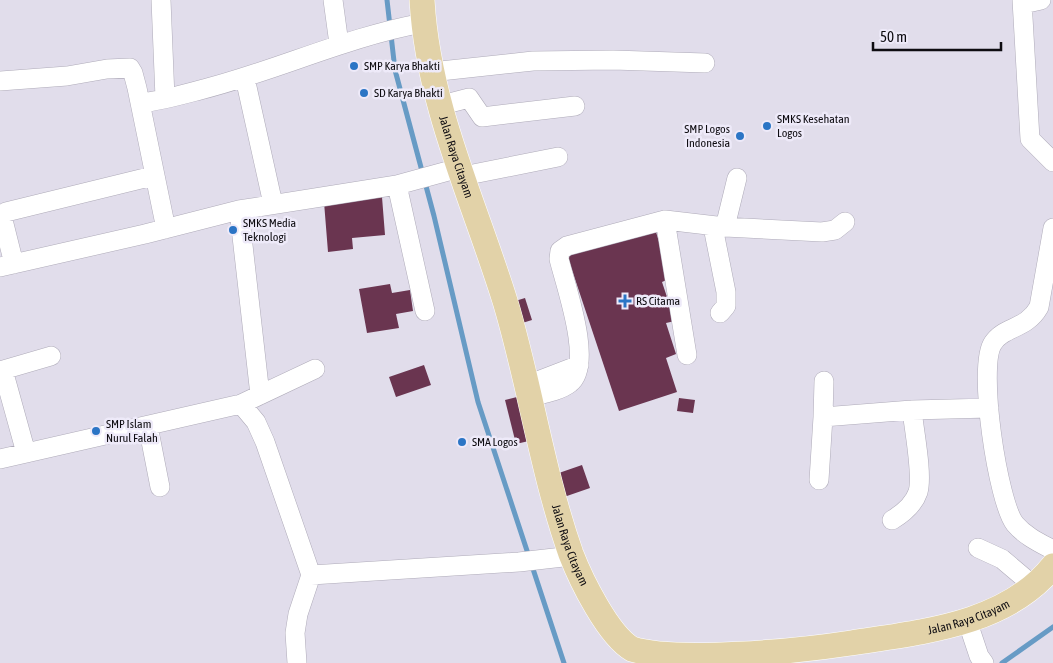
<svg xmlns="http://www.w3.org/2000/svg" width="1053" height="663" viewBox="0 0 1053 663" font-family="'Asap Condensed',sans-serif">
	<rect width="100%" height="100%" fill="#e1ddeb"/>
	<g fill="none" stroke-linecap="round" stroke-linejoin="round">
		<path stroke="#679bc5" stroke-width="5" d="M387 0 395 70 434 216 478 402 564 663
			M1002 663 1053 627"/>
	</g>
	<path fill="#6a3550" d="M382 197 385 235 352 238 353 249 328 252 324 202Z
		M654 226 671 278 662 282 675 321 666 323 676 354 666 358 677 392 619 411 567 255Z
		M390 284 392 293 410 290 413 311 396 314 399 328 367 333 359 289Z
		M525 298 532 320 519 324 512 302Z
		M424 365 431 385 396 397 389 377Z
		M521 396 533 440 516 444 505 400Z
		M679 398 695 400 693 413 677 411Z
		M582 465 590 488 564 497 556 474Z"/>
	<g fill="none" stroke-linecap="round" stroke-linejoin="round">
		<g stroke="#afabb9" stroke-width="20">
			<path id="minor" d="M161 0 165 98
				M333 0 339 44
				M1022 0 1030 139 1053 162
				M1023 4 1041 0
				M431 72 533 61 613 60 705 63
				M245 78 273 204
				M0 81 67 76 107 69 130 68 133 73 137 88 166 229
				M140 103C160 101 181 95 200 90 276 71 346 37 423 23
				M438 106 469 98 482 117 575 106
				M463 176 558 157
				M397 185 425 311
				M239 210 260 395
				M665 220 687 355
				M713 227 726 292V306L720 313
				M725 227 822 232 835 230 845 222
				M1053 228 1039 307C1026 330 1004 326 993 343 977 366 998 503 1015 524 1025 536 1040 543 1053 550
				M14 264 3 220 6 212 153 176
				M0 267 145 234 239 210 397 185 459 168
				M3 370 51 356
				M0 371 3 370 26 453
				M527 385 579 365
				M530 397C542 394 560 391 570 383 594 365 565 284 559 259L560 251 567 246 665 220 725 227 737 178
				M241 404 256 422 265 442 311 575 298 614 295 633 297 663
				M823 417 824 381
				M148 426 160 487
				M0 459 241 404 315 369
				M819 480 823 417 912 410 989 408
				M892 520C902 514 914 504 918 492 923 475 914 430 912 410
				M978 548 1002 559 1035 587
				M311 575 519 562 572 556
				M967 620 979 656 984 663"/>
		</g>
		<g stroke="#fff" stroke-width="26">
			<g id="major">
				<path id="s1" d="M422 0C428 106 474 201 505 301 530 384 542 472 571 554 581 580 608 635 632 649 676 663 799 651 851 643 921 632 1006 625 1053 566"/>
			</g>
		</g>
		<use href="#minor" stroke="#fff" stroke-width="19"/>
		<use href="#major" stroke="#e2d2a8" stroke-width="25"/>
	</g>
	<g fill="#2b75c5" stroke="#eeeaf9" stroke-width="2">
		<circle cx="354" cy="66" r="5"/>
		<circle cx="364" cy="93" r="5"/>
		<circle cx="767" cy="126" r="5"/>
		<circle cx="740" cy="136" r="5"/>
		<circle cx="233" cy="230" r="5"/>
		<path d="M622.5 293.5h5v5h5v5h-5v5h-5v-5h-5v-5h5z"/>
		<circle cx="96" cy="431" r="5"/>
		<circle cx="462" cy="442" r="5"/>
	</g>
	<g text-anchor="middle" stroke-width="5" stroke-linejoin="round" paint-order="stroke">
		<g font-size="12" fill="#0e0c11" stroke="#eeeaf9" text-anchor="start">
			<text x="364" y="70">SMP Karya Bhakti</text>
			<text x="374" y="97">SD Karya Bhakti</text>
			<text x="777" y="123">SMKS Kesehatan<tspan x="777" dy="14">Logos</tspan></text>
			<text x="730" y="133" text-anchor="end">SMP Logos<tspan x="730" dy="14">Indonesia</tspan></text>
			<text x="243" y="227">SMKS Media<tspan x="243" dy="14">Teknologi</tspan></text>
			<text x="636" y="305">RS Citama</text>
			<text x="106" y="428">SMP Islam<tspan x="106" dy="14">Nurul Falah</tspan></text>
			<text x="472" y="446">SMA Logos</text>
		</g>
		<g font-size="12" fill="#0e0c11" stroke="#eeeaf9">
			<text dy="4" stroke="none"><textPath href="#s1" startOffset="161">Jalan Raya Citayam</textPath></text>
			<text dy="4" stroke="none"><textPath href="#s1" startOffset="566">Jalan Raya Citayam</textPath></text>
			<text dy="4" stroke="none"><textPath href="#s1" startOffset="1030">Jalan Raya Citayam</textPath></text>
		</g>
	</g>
	<path d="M873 42v8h128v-8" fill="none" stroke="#0e0c11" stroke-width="2.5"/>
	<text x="880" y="42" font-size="15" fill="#0e0c11" stroke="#eeeaf9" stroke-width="4" paint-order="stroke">50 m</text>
</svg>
